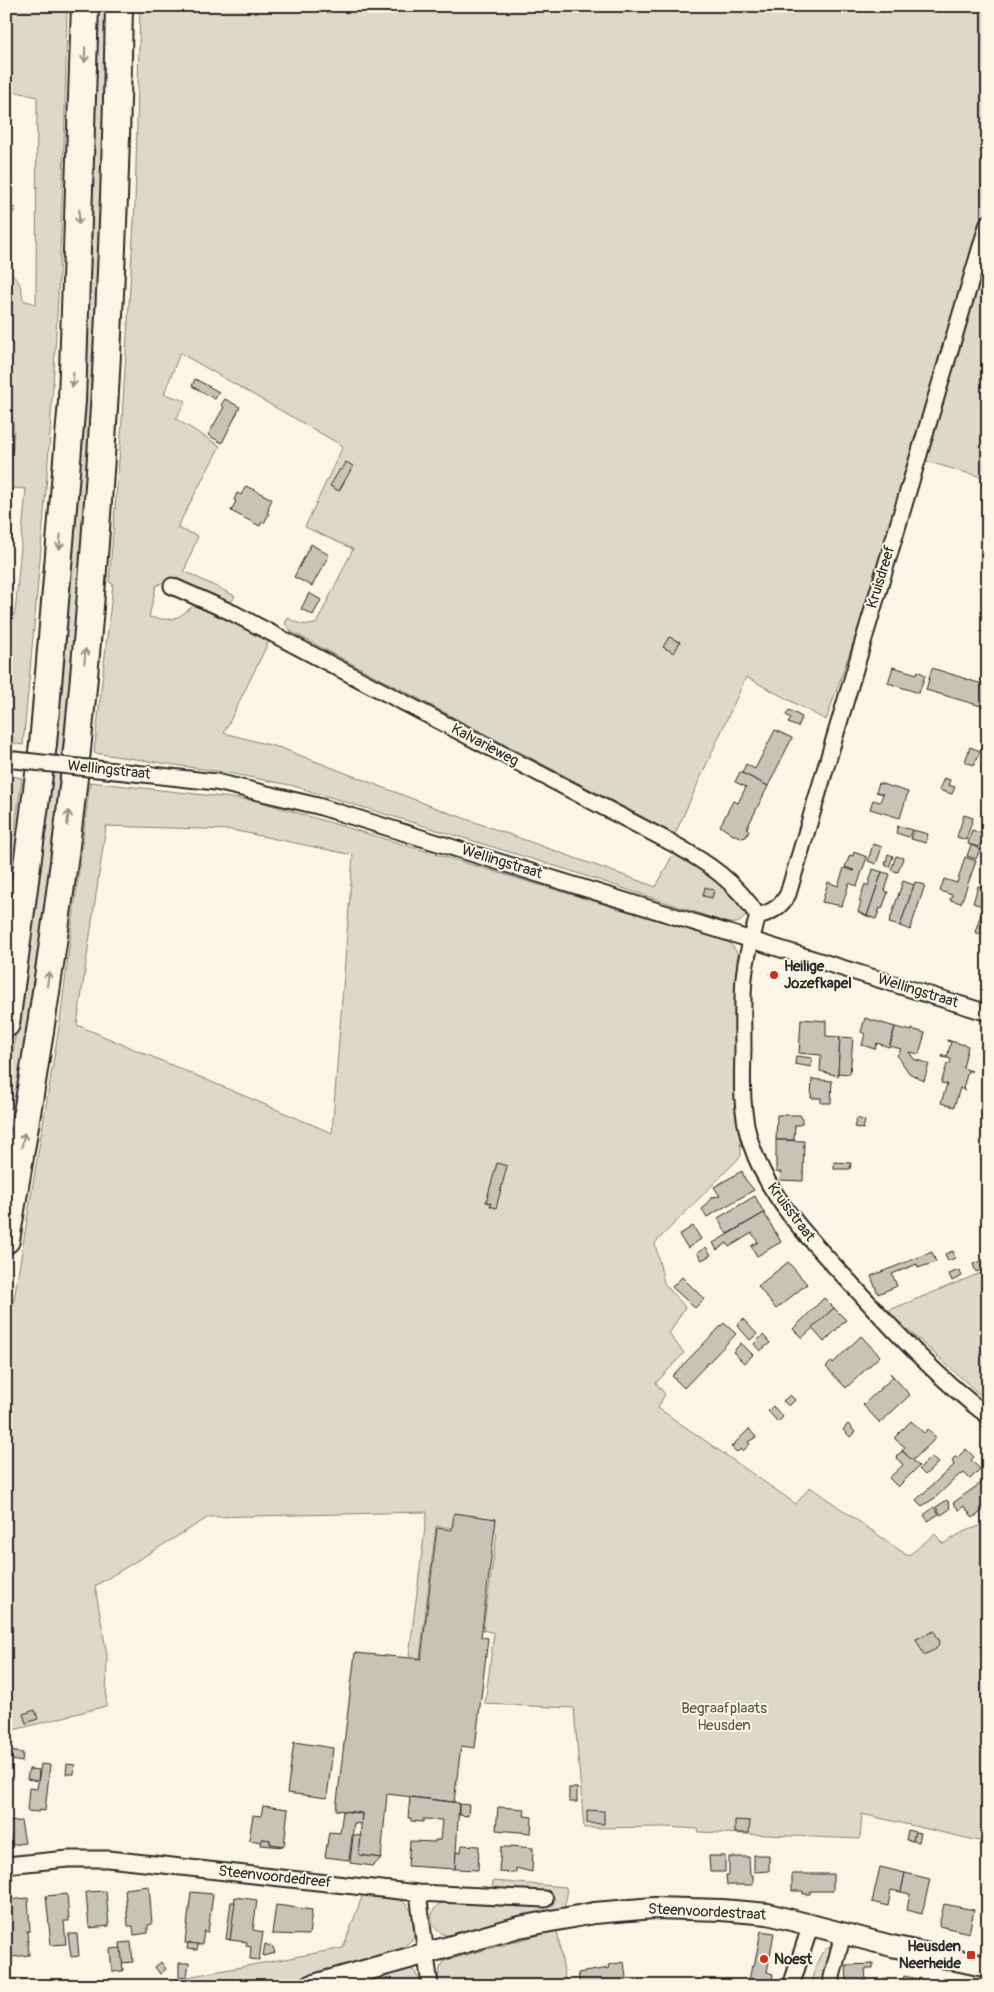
<svg xmlns="http://www.w3.org/2000/svg" width="994" height="1992" font-family="Pangolin,sans-serif">
<style>
.green{fill:#ded8ca;stroke:#84827a;fill-rule:evenodd}
.building{fill:#c8c3b7;stroke:#2b2b2b}
.lines{fill:none;stroke-linecap:round;stroke-linejoin:round}
.street-casing{stroke:#2b2b2b;stroke-width:19}
.secondary-casing{stroke:#2b2b2b;stroke-width:24}
.highway-casing{stroke:#2b2b2b;stroke-width:30}
.street{stroke:#fcf5e5;stroke-width:15}
.secondary{stroke:#fcf5e5;stroke-width:20}
.highway{stroke:#fcf5e5;stroke-width:26}
.street-bridge-casing{stroke:#2b2b2b;stroke-width:19;stroke-linecap:butt}
.street-bridge{stroke:#fcf5e5;stroke-width:15}
.oneway{stroke:#949088}
.poi-dot{fill:#c8321e;stroke:#fcf5e5;stroke-width:2}
.labels{text-anchor:middle;dominant-baseline:central;stroke-width:4;stroke-linejoin:round;paint-order:stroke}
.street-label{font-size:15px;fill:#2b2b2b;stroke:#fcf5e5}
.poi-label{font-size:15px;font-weight:bold;fill:#2b2b2b;stroke:#fcf5e5;text-anchor:start}
.park-label{font-size:15px;fill:#585653;stroke:#fcf5e5}
</style>
<rect width="100%" height="100%" fill="#fcf5e5"/>
<filter id="ink" filterUnits="userSpaceOnUse"><feTurbulence type="fractalNoise" baseFrequency=".02" numOctaves="2"/><feDisplacementMap in="SourceGraphic" scale="10" xChannelSelector="R" yChannelSelector="G"/><feConvolveMatrix kernelMatrix="1 2 1 2 8 2 1 2 1" color-interpolation-filters="sRGB"/></filter>
<g filter="url(#ink)">
<g class="green">
<path d="M6,6H67C65,167 58,328 46,489C39,574 31,659 23,745L6,742V614H15L26,489L11,488L6,482C10,458 21,426 6,405V270C18,276 22,286 23,300L36,304L37,97L6,89Z"/>
<polygon points="96,6 107,6 102,177 90,435 80,577 52,853 6,1170 6,1099 26,962"/>
<path d="M140,6H988V203L869,598L826,720L746,677L675,834L292,632L285,624L288,618C298,624 305,626 316,624L353,549L305,527L343,446L180,353L164,394L186,401L176,419L220,446L177,528L198,536L184,571L235,596L229,606L171,578L156,586L149,617C174,622 178,619 196,603L270,639L224,733L281,748L444,811L656,887L675,850L720,881L746,911C745,923 735,925 725,922L568,870L290,785L223,772L94,753L113,584L109,582L121,436L135,204Z"/>
<polygon points="988,242 988,479 922,460"/>
<polygon points="6,775 22,778 6,894"/>
<path d="M90,782L258,801L720,939L730,943L737,952V1080L741,1156L655,1243L664,1283L685,1307L669,1334L684,1353L656,1383L665,1394L658,1408L796,1504L810,1487L908,1556L935,1534L943,1544L965,1531L988,1523V1843L862,1814L860,1839L699,1832L698,1829L665,1827L584,1828L574,1708L485,1704L494,1633L483,1630L497,1533L436,1526L420,1658L409,1656L427,1512L209,1517L95,1586L107,1655L106,1706L6,1732V1347L60,1021ZM106,826L232,830L353,855L332,1133L77,1025Z"/>
<polygon points="988,1270 988,1402 887,1311"/>
<path d="M493,1881L566,1887L567,1895L564,1908L453,1936C430,1936 423,1909 445,1901L533,1906L551,1902L549,1892L492,1889Z"/>
<path d="M363,1894C373,1895 388,1895 398,1899C413,1905 420,1926 412,1939C408,1945 402,1948 397,1951L271,1986H139L343,1948Z"/>
<polygon points="557,1930 566,1985 565,1986 437,1986 440,1968 444,1961"/>
<path d="M833,1946L827,1986H810C815,1971 817,1950 833,1946Z"/>
<polygon points="409,1967 415,1972 422,1986 348,1986"/>
<polygon points="6,1977 68,1986 6,1986"/>
</g>
<g class="building">
<polygon points="7,205 15,208 10,220 6,219"/>
<polygon points="195,379 219,392 215,399 192,386"/>
<polygon points="225,399 240,407 222,443 208,435 224,407 221,405"/>
<polygon points="346,462 353,466 339,491 330,486 340,469 342,470"/>
<polygon points="246,486 272,499 268,508 269,509 267,513 269,514 264,523 262,522 260,526 231,511 236,501 234,500 237,493 241,495"/>
<polygon points="311,544 329,555 312,586 294,577"/>
<polygon points="309,593 321,600 313,615 301,609"/>
<polygon points="669,637 680,642 674,653 663,647"/>
<polygon points="893,667 917,674 918,671 925,675 919,693 888,683"/>
<polygon points="932,668 988,686 988,708 926,690"/>
<polygon points="789,710 802,717 798,727 788,723 791,718 786,715"/>
<polygon points="775,730 792,738 768,786 742,773 746,764 755,769"/>
<polygon points="970,747 980,751 974,765 965,762"/>
<polygon points="740,772 768,786 747,828 749,831 746,837 742,838 736,835 733,835 720,826 733,801 738,803 746,787 735,782"/>
<polygon points="944,778 950,780 948,785 955,787 952,794 939,790"/>
<polygon points="879,783 908,792 900,818 870,809 873,800 880,802 883,794 876,792"/>
<polygon points="964,815 973,818 966,840 957,837"/>
<polygon points="986,823 988,845 981,843 979,847 968,844 972,830 983,834"/>
<polygon points="898,826 912,830 909,837 896,833"/>
<polygon points="913,830 928,834 926,843 911,839"/>
<polygon points="873,844 882,847 876,864 868,861"/>
<polygon points="971,845 980,849 976,859 967,856"/>
<polygon points="854,852 867,857 857,886 849,883 842,906 822,902 828,882 838,886 844,868 853,871 854,870 845,867 850,855 853,856"/>
<polygon points="888,854 893,856 889,867 885,865"/>
<polygon points="896,856 903,858 898,872 891,870"/>
<polygon points="965,857 976,861 961,903 950,900 952,895 940,891 944,879 957,883"/>
<polygon points="873,869 882,872 867,916 858,912 861,902 859,901 865,884 868,886"/>
<polygon points="882,872 890,874 885,891 888,892 882,909 880,908 876,919 867,916"/>
<polygon points="903,881 914,885 900,926 889,923"/>
<polygon points="915,882 925,885 910,930 900,926"/>
<polygon points="978,886 988,889 988,908 973,903"/>
<polygon points="705,887 714,890 712,898 703,896"/>
<polygon points="981,914 988,916 988,937 975,932"/>
<polygon points="774,970 779,975 775,979 769,974"/>
<polygon points="865,1018 895,1027 889,1047 877,1043 875,1049 862,1045 865,1034 861,1032"/>
<polygon points="801,1019 826,1021 826,1036 840,1037 838,1076 820,1071 821,1055 799,1053"/>
<polygon points="895,1027 912,1031 912,1029 925,1033 919,1054 909,1052 914,1059 929,1064 924,1081 909,1073 897,1055 899,1053 901,1049 890,1046"/>
<polygon points="840,1037 853,1038 850,1074 838,1073"/>
<polygon points="947,1040 968,1046 963,1068 972,1071 968,1071 963,1088 966,1091 960,1088 954,1107 941,1103 947,1084 941,1083 947,1064 950,1064 951,1059 942,1057 943,1055 947,1057 951,1042 947,1041"/>
<polygon points="796,1056 812,1058 811,1067 795,1064"/>
<polygon points="812,1079 832,1081 831,1103 821,1103 821,1098 811,1098"/>
<polygon points="777,1115 800,1115 802,1118 802,1123 799,1125 795,1125 794,1140 776,1140"/>
<polygon points="857,1118 865,1121 863,1129 854,1127"/>
<polygon points="776,1140 804,1141 803,1181 780,1180 781,1172 776,1172"/>
<polygon points="834,1162 851,1163 850,1169 834,1169"/>
<polygon points="497,1163 507,1166 496,1208 490,1206 491,1203 486,1202"/>
<polygon points="742,1171 745,1179 754,1190 707,1217 702,1209 712,1197 720,1196 714,1187"/>
<polygon points="755,1196 764,1213 727,1234 718,1218"/>
<polygon points="764,1213 781,1242 757,1256 751,1246 758,1242 752,1233 729,1247 727,1243 717,1250 713,1243"/>
<polygon points="693,1226 701,1239 688,1248 679,1235"/>
<polygon points="706,1247 711,1255 702,1260 697,1253"/>
<polygon points="953,1251 955,1258 948,1261 945,1254"/>
<polygon points="932,1252 936,1262 918,1268 917,1264 892,1274 897,1286 878,1294 871,1276"/>
<polygon points="985,1259 988,1267 976,1272 973,1264"/>
<polygon points="788,1262 807,1284 776,1309 758,1286"/>
<polygon points="959,1270 962,1276 952,1281 949,1274"/>
<polygon points="682,1277 704,1299 695,1308 672,1287"/>
<polygon points="824,1298 834,1308 802,1338 793,1329"/>
<polygon points="834,1308 846,1320 824,1342 812,1328"/>
<polygon points="743,1319 757,1334 750,1340 737,1325"/>
<polygon points="724,1323 736,1334 684,1388 672,1376"/>
<polygon points="763,1335 770,1343 760,1351 754,1344"/>
<polygon points="861,1336 880,1356 846,1388 826,1367 831,1362 833,1363"/>
<polygon points="741,1343 753,1355 744,1363 733,1352"/>
<polygon points="890,1373 910,1395 880,1423 863,1405 893,1377"/>
<polygon points="790,1395 795,1400 789,1406 783,1401"/>
<polygon points="773,1406 783,1417 778,1422 768,1411"/>
<polygon points="911,1421 924,1433 928,1429 936,1438 912,1461 902,1450 905,1447 895,1439 895,1437"/>
<polygon points="848,1424 855,1432 850,1437 843,1430"/>
<polygon points="749,1429 756,1437 748,1442 750,1444 743,1451 741,1449 737,1452 731,1447"/>
<polygon points="966,1449 974,1457 971,1460 980,1469 970,1479 964,1473 961,1475 960,1474 935,1498 922,1506 916,1500 954,1465 952,1460 955,1457 958,1457"/>
<polygon points="902,1451 919,1466 898,1487 889,1478 903,1465 896,1457"/>
<polygon points="931,1457 938,1463 925,1475 919,1469"/>
<polygon points="988,1478 988,1507 973,1518 964,1506 959,1510 953,1503"/>
<polygon points="947,1500 950,1505 949,1506 950,1509 941,1515 936,1507"/>
<polygon points="934,1507 939,1514 928,1521 924,1515"/>
<polygon points="454,1513 496,1519 481,1637 488,1638 475,1748 461,1746 454,1802 387,1794 381,1858 359,1855 362,1813 336,1810 355,1653 421,1659 437,1528 452,1530"/>
<polygon points="934,1631 940,1642 936,1649 924,1655 916,1639"/>
<polygon points="35,1710 38,1719 26,1723 23,1714"/>
<polygon points="294,1742 333,1748 327,1798 287,1793"/>
<polygon points="8,1751 23,1753 22,1762 7,1759"/>
<polygon points="41,1764 50,1765 45,1811 39,1810 39,1812 27,1811 29,1788 37,1789"/>
<polygon points="67,1764 75,1765 74,1774 66,1774"/>
<polygon points="29,1769 39,1770 38,1781 27,1779"/>
<rect x="569" y="1788" width="8" height="14"/>
<polygon points="410,1797 459,1803 455,1869 408,1866 410,1841 435,1842 435,1840 440,1840 442,1820 423,1819 423,1822 411,1821 411,1818 408,1818"/>
<polygon points="459,1804 469,1805 468,1816 459,1815"/>
<polygon points="263,1806 288,1809 284,1846 270,1844 270,1840 262,1839 262,1842 249,1840 253,1815 261,1816"/>
<polygon points="498,1807 525,1809 524,1816 532,1817 531,1833 496,1830"/>
<polygon points="587,1810 604,1811 604,1824 587,1823"/>
<polygon points="343,1811 362,1814 361,1824 354,1823 349,1860 325,1857 329,1832 340,1833"/>
<polygon points="735,1820 750,1821 749,1833 735,1833"/>
<polygon points="21,1821 25,1843 12,1845 7,1822"/>
<polygon points="908,1830 915,1832 913,1841 906,1840"/>
<polygon points="915,1832 921,1833 919,1842 913,1841"/>
<polygon points="353,1835 361,1836 359,1855 381,1858 373,1866 350,1863"/>
<polygon points="262,1839 270,1840 270,1844 284,1846 283,1847 261,1845"/>
<polygon points="462,1845 479,1846 478,1870 455,1869 456,1852 461,1852"/>
<polygon points="511,1846 533,1848 532,1872 516,1868 516,1873 499,1872 501,1847 511,1847"/>
<polygon points="754,1855 769,1855 769,1871 754,1872"/>
<polygon points="709,1856 725,1856 725,1872 710,1872"/>
<polygon points="729,1857 749,1857 750,1875 753,1875 753,1885 727,1885 726,1875 729,1875"/>
<polygon points="880,1867 905,1873 901,1892 891,1890 888,1906 872,1902"/>
<polygon points="905,1873 930,1879 922,1914 907,1910 910,1894 901,1892"/>
<polygon points="792,1874 833,1874 833,1891 810,1891 810,1894 803,1894 803,1891 792,1891"/>
<polygon points="149,1886 152,1924 148,1925 148,1933 134,1935 133,1926 128,1926 125,1889"/>
<polygon points="106,1891 109,1926 89,1928 86,1892"/>
<polygon points="191,1892 213,1894 208,1932 204,1931 202,1945 185,1943"/>
<polygon points="67,1894 69,1921 64,1921 66,1944 51,1945 46,1896"/>
<polygon points="235,1897 257,1900 253,1930 263,1932 259,1960 250,1959 251,1947 246,1946 247,1942 230,1940"/>
<polygon points="28,1898 30,1931 27,1931 29,1955 13,1957 7,1900"/>
<polygon points="231,1902 235,1902 230,1940 226,1939"/>
<polygon points="944,1904 974,1910 969,1933 939,1926"/>
<polygon points="276,1905 312,1910 309,1935 272,1934"/>
<polygon points="988,1915 988,1937 983,1936"/>
<polygon points="761,1931 774,1933 767,1972 773,1974 771,1986 748,1986 752,1965 754,1966"/>
<polygon points="68,1934 77,1934 79,1956 71,1957"/>
<polygon points="131,1942 133,1962 122,1963 120,1943"/>
<polygon points="188,1943 198,1944 197,1950 187,1949"/>
<polygon points="265,1944 273,1947 275,1953 263,1956"/>
<polygon points="121,1948 123,1971 112,1972 110,1949"/>
<polygon points="161,1962 166,1969 160,1974 155,1967"/>
<polygon points="624,1962 627,1986 580,1986 578,1973 609,1968 608,1965"/>
<polygon points="179,1963 189,1963 187,1976 179,1977"/>
<polygon points="873,1964 873,1969 865,1969 866,1981 847,1982 846,1965"/>
<polygon points="904,1976 923,1980 922,1986 901,1986"/>
<polygon points="866,1981 866,1986 847,1986 847,1982"/>
</g>
<g class="lines">
<g class="street-casing">
<g id="street">
<path d="M172,586L233,613L672,843C708,863 735,881 758,916C752,936 746,957 744,978C742,1002 743,1027 743,1050C742,1082 741,1114 751,1144C770,1202 816,1246 857,1290C897,1334 940,1380 988,1416"/>
<polyline points="216,782 318,806 988,1013"/>
<path d="M758,916C772,912 781,907 788,894L988,223"/>
<polyline points="6,1865 68,1859 108,1859 418,1893 545,1899"/>
<polyline points="418,1893 430,1986"/>
<polyline points="791,1986 811,1924"/>
<polyline points="832,1986 832,1977 843,1934"/>
</g>
</g>
<g class="secondary-casing">
<polyline id="secondary" points="310,1986 519,1927 594,1913 654,1908 722,1910 768,1914 892,1946 988,1967"/>
</g>
<g class="highway-casing">
<g id="highway">
<polyline points="6,1024 43,744 72,401 85,6"/>
<path d="M6,1240C34,1074 61,908 78,740C102,496 115,251 119,6"/>
</g>
</g>
<use href="#street" class="street"/>
<use href="#secondary" class="secondary"/>
<use href="#highway" class="highway"/>
<g class="street-bridge-casing">
<polyline id="street-bridge" points="6,759 216,782"/>
</g>
<use href="#street-bridge" class="street-bridge"/>
</g>
<defs><path id="oneway-shaft" d="M-6 0H5M1.5-3L5.5 0L1.5 3" fill="none" stroke-width="1.6" stroke-linecap="round" stroke-linejoin="round" transform="scale(1.25)"/></defs>
<g class="oneway">
<use href="#oneway-shaft" transform="translate(85 55) rotate(91)"/>
<use href="#oneway-shaft" transform="translate(79 217) rotate(92)"/>
<use href="#oneway-shaft" transform="translate(73 380) rotate(93)"/>
<use href="#oneway-shaft" transform="translate(60 542) rotate(95)"/>
<use href="#oneway-shaft" transform="translate(85 656) rotate(-85)"/>
<use href="#oneway-shaft" transform="translate(68 818) rotate(-83)"/>
<use href="#oneway-shaft" transform="translate(48 979) rotate(-82)"/>
<use href="#oneway-shaft" transform="translate(23 1140) rotate(-80)"/>
</g>
</g>
<g class="poi-dot">
<circle cx="774" cy="975" r="5"/>
<rect x="966" y="1950" width="10" height="10" rx="2.5"/>
<circle cx="764" cy="1959" r="5"/>
</g>
<g class="labels">
<g class="street-label">
<text transform="translate(881 577) rotate(-73)">Kruisdreef</text>
<text transform="translate(485 745) rotate(28)">Kalvarieweg</text>
<text transform="translate(109 770) rotate(6)">Wellingstraat</text>
<text transform="translate(502 862) rotate(17)">Wellingstraat</text>
<text transform="translate(918 991) rotate(17)">Wellingstraat</text>
<text transform="translate(791 1212) rotate(53)">Kruisstraat</text>
<text transform="translate(275 1877) rotate(6)">Steenvoordedreef</text>
<text transform="translate(707 1912) rotate(3)">Steenvoordestraat</text>
</g>
<g class="poi-label">
<text x="784" y="966">Heilige<tspan x="784" dy="17">Jozefkapel</tspan></text>
<text x="961" y="1946" text-anchor="end">Heusden<tspan x="961" dy="17">Neerheide</tspan></text>
<text x="774" y="1959">Noest</text>
</g>
<g class="park-label">
<text x="724" y="1708">Begraafplaats<tspan x="724" dy="17">Heusden</tspan></text>
</g>
</g>
<rect width="994" height="1992" fill="none" stroke="#fcf5e5" stroke-width="25"/>
<rect x="12" y="12" width="969" height="1967" fill="none" stroke="#2b2b2b" stroke-width="2" filter="url(#ink)"/>
</svg>
